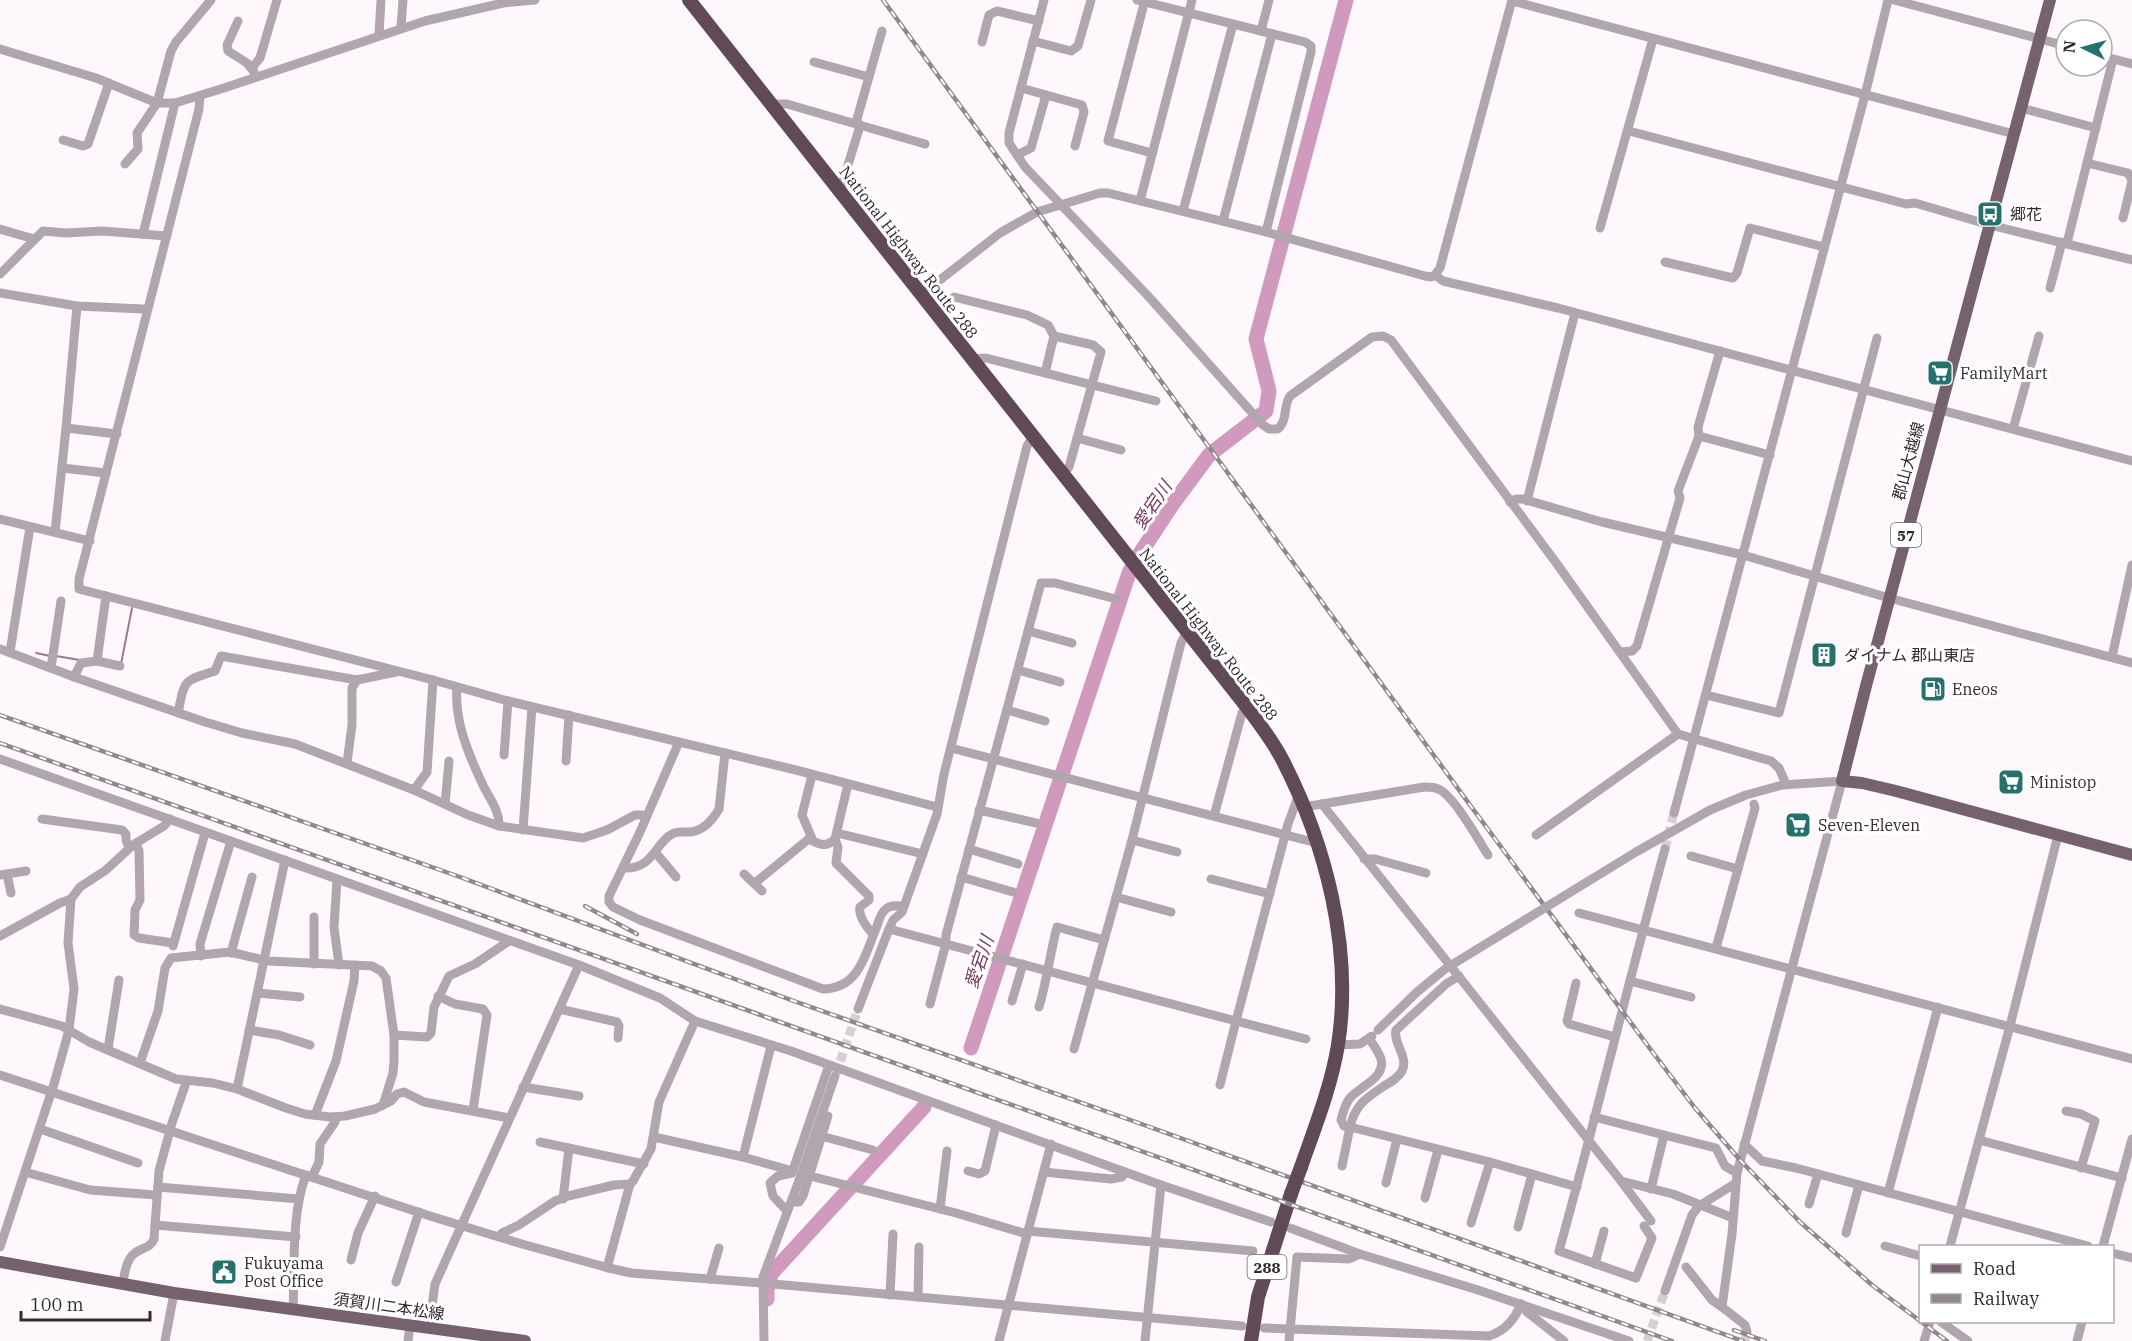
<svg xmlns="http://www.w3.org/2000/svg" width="2132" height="1341" font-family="'IBM Plex Serif','Noto Sans JP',serif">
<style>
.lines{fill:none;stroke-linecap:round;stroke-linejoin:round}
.stream{stroke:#a17893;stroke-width:2}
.river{stroke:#d09abe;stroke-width:15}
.minor-tunnel{stroke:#d5cfd3;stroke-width:9;stroke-dasharray:9 4.5;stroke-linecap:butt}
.minor{stroke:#b2a6ae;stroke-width:9}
.major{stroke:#75626e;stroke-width:12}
.highway{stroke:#604a58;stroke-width:14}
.rail-casing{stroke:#90888d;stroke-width:4.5}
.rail{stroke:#fff;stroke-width:2;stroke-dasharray:7;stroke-linecap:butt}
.minor-bridge{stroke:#b2a6ae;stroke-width:9}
.highway-bridge{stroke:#604a58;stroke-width:14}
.labels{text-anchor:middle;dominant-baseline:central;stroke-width:6;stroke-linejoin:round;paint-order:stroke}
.shield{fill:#fff;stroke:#70696d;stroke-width:1.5}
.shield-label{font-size:15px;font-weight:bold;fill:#33292f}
.poi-label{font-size:16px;fill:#33292f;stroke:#fff;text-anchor:start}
.street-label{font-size:16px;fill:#33292f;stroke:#fff}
.water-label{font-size:18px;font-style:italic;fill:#783665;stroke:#fff}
</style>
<rect width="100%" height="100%" fill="#fef8fc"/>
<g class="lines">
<g class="stream">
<polyline points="36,653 50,656"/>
<polyline points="56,656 80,660"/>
<polyline points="121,664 132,608"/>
</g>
<g class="river">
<polyline points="971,1048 1129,573 1139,555 1172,505 1209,455 1266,411 1269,391 1256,339 1346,0"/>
<polyline points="767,1299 767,1291 771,1274 924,1107"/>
</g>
<g class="minor-tunnel">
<polyline points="1665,849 1674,813"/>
<polyline points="836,1074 858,1009"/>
<polyline points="1647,1341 1665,1291"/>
<polyline points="1745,1341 1747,1332"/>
</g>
<g class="minor">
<path d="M1044,0L1009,133V143L1025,167L1149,297L1263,425L1269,429H1278C1288,420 1283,406 1290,396L1372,337L1383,336L1391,340L1557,564L1678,734"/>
<polyline points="1137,0 1305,42 1311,46 1311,52 1266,232"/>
<polyline points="1145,0 1108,141 1152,153"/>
<polyline points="1894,0 2066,46"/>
<polyline points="1512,1 2014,134"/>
<polyline points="238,21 227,45 228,51 247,63 254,72"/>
<polyline points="401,27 403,0"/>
<polyline points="1261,31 1269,0"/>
<polyline points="379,35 381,0"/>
<polyline points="1033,41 1071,51 1078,46 1091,0"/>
<polyline points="982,42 989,15 997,11 1039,21"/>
<polyline points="0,49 96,78 157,103 175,103 224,88 425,21 503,3 535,0"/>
<polyline points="2102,56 2132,64"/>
<polyline points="814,62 869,77"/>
<polyline points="252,68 260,58 277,0"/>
<polyline points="1021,88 1082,105 1084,112 1075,146"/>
<polyline points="200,96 199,109 79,579 79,589 433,680 508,701 792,769 937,807"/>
<polyline points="772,104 787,104 925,144"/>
<polyline points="2021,108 2096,128"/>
<polyline points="1629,131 1906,204 1915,203 1990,225 2132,260"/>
<polyline points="63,140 83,146 88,144 109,83"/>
<polyline points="1017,155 1031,148 1046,95"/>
<polyline points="2087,163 2128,173 2132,180"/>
<polyline points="125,164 138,149 137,133 157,103 171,51 176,42 211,0"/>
<polyline points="840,191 859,129 857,119 882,31"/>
<polyline points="1140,201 1192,0"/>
<polyline points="1183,211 1233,24"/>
<polyline points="2123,218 2132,181"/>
<polyline points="1223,221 1272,34"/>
<polyline points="1600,228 1653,39"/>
<polyline points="0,229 34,239"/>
<polyline points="143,234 175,103"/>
<polyline points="2067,243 2113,59"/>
<polyline points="1665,262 1733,278 1737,273 1750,228 1824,247"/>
<polyline points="0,274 43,231 66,233 102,231 167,236"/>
<polyline points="1435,275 1440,268 1512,0"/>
<polyline points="2050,288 2062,242"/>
<polyline points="0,293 77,306 143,309"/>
<polyline points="922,294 1000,233 1037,212 1100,193 1108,193 1266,232 1425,276 1431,277 1435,275 1443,281 1558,308 2132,461"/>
<polyline points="954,297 1027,315 1048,325 1054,336 1045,373"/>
<polyline points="1054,336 1093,345 1101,352 1069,467 1063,475"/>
<polyline points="1720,351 1698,427 1699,436 1770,455"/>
<polyline points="973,359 986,358 1156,401"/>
<polyline points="66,428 117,434"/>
<polyline points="2013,429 2039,336"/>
<polyline points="1077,438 1121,450"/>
<polyline points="62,468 106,473"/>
<polyline points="1527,501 1575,313"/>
<polyline points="1510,502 1516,499 1523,499 1602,522 1743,555 1889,598 2132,663"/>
<polyline points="0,519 90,541"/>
<polyline points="55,532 66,428 77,306"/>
<polyline points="1028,631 1072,643"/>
<polyline points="0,649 77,678 205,722 242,733 295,744 414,790 468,815 499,826 583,838 607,830 635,815 647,815"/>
<polyline points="10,652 30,527"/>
<polyline points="1620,652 1632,651 1637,646 1680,498 1678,491 1699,436"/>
<polyline points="2112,657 2132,565"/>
<polyline points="97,661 120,666"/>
<polyline points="51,668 61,601"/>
<polyline points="1018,670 1060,682"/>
<polyline points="74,677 81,663 97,661 106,596"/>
<path d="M457,687C454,720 468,753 482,783C488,797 500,810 499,826"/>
<polyline points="1706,695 1779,713 1877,338"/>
<polyline points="1007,710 1045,721"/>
<path d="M178,713C185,680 182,681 215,671L221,656L357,680"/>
<path d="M679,742L640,832L609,896V902L613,907L640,920L823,989C860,988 865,954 877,926C879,920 881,912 886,909C891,904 897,906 904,906"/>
<polyline points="951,748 1317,843"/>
<polyline points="504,755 508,701"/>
<polyline points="0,759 579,965 660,998 695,1021 791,1051 1161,1185 1271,1222"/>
<polyline points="566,761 569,715"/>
<polyline points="347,763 352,725 352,688 357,680 396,672"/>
<path d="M812,775L802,815L813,841C822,846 828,846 835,839L848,784"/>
<polyline points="414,790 427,772 433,680"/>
<polyline points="445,804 449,761"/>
<polyline points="1322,804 1621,1181 1673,1194 1733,1218"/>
<path d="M1304,807L1424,787C1430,787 1437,787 1442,791C1458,803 1477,838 1488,855"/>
<polyline points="979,810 1036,823"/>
<polyline points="1674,813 1865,95 1888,0"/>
<polyline points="1214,816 1242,713 1246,706"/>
<polyline points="42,819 122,830 126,834 126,840 129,848"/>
<polyline points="523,830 532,707"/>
<polyline points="837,833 923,854"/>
<polyline points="1536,835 1678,734 1771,761 1779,768 1786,784"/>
<path d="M835,839L838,847L836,863L869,896V900L860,907C858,916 867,928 873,934"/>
<polyline points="1132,840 1177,852"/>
<polyline points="136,843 139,851 140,900 135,910 134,935 139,938 173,943"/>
<polyline points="969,849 1018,864"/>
<polyline points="656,853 676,877"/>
<polyline points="1691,856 1738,869"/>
<polyline points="1364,859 1375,859 1426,873"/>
<path d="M623,868C653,870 654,844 672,834C677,831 681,832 686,832C701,833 712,821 719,809L725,753"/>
<polyline points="7,874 11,893"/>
<polyline points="744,874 762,891"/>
<polyline points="0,875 26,871"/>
<polyline points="961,877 1013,892"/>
<polyline points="1211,879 1270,894"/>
<polyline points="337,880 334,927 339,965"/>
<polyline points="755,883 811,837"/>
<polyline points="1116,897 1171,912"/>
<polyline points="1579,913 2132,1059"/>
<polyline points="314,917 314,964"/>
<polyline points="889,929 1236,1021 1288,824 1299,794"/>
<polyline points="0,936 60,903 71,899"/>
<polyline points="173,946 205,833"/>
<polyline points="1716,948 1755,808 1754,804"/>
<polyline points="231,953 252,877"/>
<polyline points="201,956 200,944 231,841"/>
<polyline points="1630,981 1691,997"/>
<polyline points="1576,983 1567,1021 1569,1024 1615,1037"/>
<polyline points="258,993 300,997"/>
<polyline points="438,996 455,1004 483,1009 487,1015 473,1110"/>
<polyline points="1012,1001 1023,964"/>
<polyline points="930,1004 946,943 946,935 1041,583 1055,583 1116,599"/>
<path d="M1039,1007C1047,980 1050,954 1057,927L1104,940"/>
<polyline points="0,1009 62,1026 89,1042 176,1079 213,1083 237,1089 286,1108 305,1114 330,1117 345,1116 375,1109 391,1101 397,1094 404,1092 424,1102 509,1118"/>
<polyline points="559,1009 617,1022 619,1026 618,1038"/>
<polyline points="858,1009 889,929 893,920 902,912 937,814 944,774 1027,446 1033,436"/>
<polyline points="249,1030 279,1035 310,1045"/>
<polyline points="394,1035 427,1037 431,1033 434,1007 449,976 475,964 509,941"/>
<path d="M1369,1038C1373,1045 1379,1052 1381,1059C1386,1078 1360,1086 1350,1098C1345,1104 1343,1112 1341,1120L1344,1126L1350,1127C1355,1105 1366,1098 1384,1086C1391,1082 1398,1078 1402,1071C1409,1057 1393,1044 1396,1030L1446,984L1459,976"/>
<polyline points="1338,1045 1360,1044 1372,1036"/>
<polyline points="108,1049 119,980"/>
<polyline points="1074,1049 1132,840 1181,643 1187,631"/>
<polyline points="140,1063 158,1011 165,968 171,958 230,952 268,961 372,966 381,971 386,978 394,1035 394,1061 393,1073 383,1105"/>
<polyline points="0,1075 430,1216 522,1244 609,1268 631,1273 762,1283 1242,1326"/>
<polyline points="1220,1085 1236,1021 1306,1039"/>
<polyline points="523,1087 579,1096"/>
<polyline points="237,1089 285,860"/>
<polyline points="2066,1111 2081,1114 2095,1121 2081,1168"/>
<polyline points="315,1115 336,1061 354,981 355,965"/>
<polyline points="1594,1117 1664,1135 1651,1189"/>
<polyline points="40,1129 138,1163"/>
<polyline points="1664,1135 1716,1148 1725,1166 1737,1173"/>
<polyline points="821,1136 873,1150"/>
<polyline points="654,1137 743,1157 793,1171"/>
<polyline points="1979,1140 2122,1178"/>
<polyline points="540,1142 644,1164"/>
<polyline points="1744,1144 1762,1161 1796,1168 2088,1246"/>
<polyline points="743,1157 771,1046"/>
<polyline points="1342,1166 1350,1127 1490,1162"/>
<polyline points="968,1171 979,1174 985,1171 996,1125"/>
<polyline points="25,1172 90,1190 156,1195"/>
<polyline points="1044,1172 1111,1179 1122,1177 1125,1172"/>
<polyline points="810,1176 956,1213 1027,1234"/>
<polyline points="312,1177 319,1162 320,1144 335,1122 336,1117"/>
<polyline points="1621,1181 1651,1221"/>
<polyline points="1386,1183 1397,1139"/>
<polyline points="158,1187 299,1199"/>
<polyline points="1888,1193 1938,1007"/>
<polyline points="1425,1198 1438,1150"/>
<polyline points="563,1199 569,1148"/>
<polyline points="791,1202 799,1202 803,1196 828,1116"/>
<polyline points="1809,1204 1818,1174"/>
<polyline points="940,1209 947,1151"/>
<polyline points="787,1211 773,1196 770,1183 778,1176 792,1173 829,1065"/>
<polyline points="1471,1223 1490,1162 1577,1187"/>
<polyline points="155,1225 296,1237"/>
<path d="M1644,1226L1652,1238L1636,1278L1559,1251C1596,1118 1628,983 1665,849"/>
<polyline points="1518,1227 1532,1174"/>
<polyline points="1290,1228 1360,1254 1478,1290 1629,1341"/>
<polyline points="1028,1231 1253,1251"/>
<polyline points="1846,1233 1859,1185"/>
<polyline points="499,1237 502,1233 519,1225 555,1201 568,1196 614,1185 630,1184 633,1181 651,1149 659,1102 695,1021"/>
<polyline points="1885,1246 1920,1256"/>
<polyline points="1950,1246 2010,1026 2058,835"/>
<polyline points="2103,1246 2132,1139"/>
<polyline points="0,1247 54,1084 69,1030 74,989 68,943 71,899 80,887 106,870 133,845 164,826 170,819"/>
<polyline points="2112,1253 2132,1258"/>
<polyline points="351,1260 358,1233 375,1196"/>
<polyline points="1595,1264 1604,1231"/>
<polyline points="1686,1267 1712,1300 1722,1307"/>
<polyline points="607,1268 630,1184"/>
<polyline points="710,1279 719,1248"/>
<polyline points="396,1282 419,1212"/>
<path d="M123,1284C124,1274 126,1259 135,1253C142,1247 150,1249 154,1239L159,1171L172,1123L187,1080"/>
<polyline points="1665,1291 1692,1215 1699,1206 1736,1183"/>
<polyline points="890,1295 893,1234"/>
<polyline points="918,1297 919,1247"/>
<polyline points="1521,1304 1527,1312 1564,1341"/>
<path d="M293,1309C295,1268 291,1213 306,1175"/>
<polyline points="1941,1322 1968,1341"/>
<polyline points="429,1328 435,1284 579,965"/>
<path d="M1264,1328L1489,1336C1505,1331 1515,1319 1521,1304"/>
<polyline points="1747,1332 1745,1325 1722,1307 1732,1234 1737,1173 1842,781 1782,785"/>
<polyline points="165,1341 174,1293"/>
<polyline points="408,1341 410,1325"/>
<polyline points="764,1341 763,1277 801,1175 835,1076"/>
<polyline points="999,1341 1051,1144"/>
<polyline points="1145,1341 1161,1185"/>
<polyline points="1289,1341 1297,1257 1349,1259 1360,1254"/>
<polyline points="1924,1341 1930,1322"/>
<polyline points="2077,1341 2082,1322"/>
</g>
<g class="major">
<polyline points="2050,0 1866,686 1842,781 1862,783 1896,791 2132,855"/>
<polyline points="0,1262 174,1293 525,1341"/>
</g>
<g class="highway">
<path d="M689,0L1246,706C1259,723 1272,740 1282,759C1326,844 1353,949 1338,1045C1331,1087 1315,1127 1301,1167"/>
<polyline points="1251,1341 1258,1297 1291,1194"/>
</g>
<g class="rail-casing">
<g id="rail">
<polyline points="883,0 1470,805 1651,1050 1695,1108 1740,1160 1800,1222 1872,1285 1947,1341"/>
<polyline points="0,715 460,877 791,1000 1122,1117 1743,1341"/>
<polyline points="0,743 1672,1341"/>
<polyline points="585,906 637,934"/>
<polyline points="1734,1330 1765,1341"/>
</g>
</g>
<use href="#rail" class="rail"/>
<polyline class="minor-bridge" points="1378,1030 1417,992 1445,969 1636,852 1710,810 1746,795 1782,785"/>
<polyline class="highway-bridge" points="1291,1194 1301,1167"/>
</g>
<defs>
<g id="bus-square" transform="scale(1.35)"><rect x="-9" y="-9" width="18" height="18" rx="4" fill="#27716d" stroke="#fff"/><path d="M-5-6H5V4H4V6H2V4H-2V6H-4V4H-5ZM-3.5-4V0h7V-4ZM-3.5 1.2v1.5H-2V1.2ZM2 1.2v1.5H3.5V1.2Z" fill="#fff"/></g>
<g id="supermarket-square" transform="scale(1.35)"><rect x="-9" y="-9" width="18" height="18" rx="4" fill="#27716d" stroke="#fff"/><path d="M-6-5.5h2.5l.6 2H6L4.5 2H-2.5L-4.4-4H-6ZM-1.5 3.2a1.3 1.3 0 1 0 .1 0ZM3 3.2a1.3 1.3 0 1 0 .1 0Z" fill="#fff"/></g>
<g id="building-square" transform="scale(1.35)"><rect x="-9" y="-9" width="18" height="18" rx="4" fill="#27716d" stroke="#fff"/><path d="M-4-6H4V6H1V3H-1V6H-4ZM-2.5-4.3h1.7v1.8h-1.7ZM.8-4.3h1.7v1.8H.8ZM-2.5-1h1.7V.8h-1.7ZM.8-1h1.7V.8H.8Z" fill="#fff"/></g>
<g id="fuel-square" transform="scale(1.35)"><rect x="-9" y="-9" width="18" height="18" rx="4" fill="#27716d" stroke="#fff"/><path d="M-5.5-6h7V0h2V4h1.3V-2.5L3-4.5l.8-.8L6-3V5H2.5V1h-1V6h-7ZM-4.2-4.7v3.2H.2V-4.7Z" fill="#fff"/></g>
<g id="civic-square" transform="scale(1.35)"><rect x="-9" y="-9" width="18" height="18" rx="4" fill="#27716d" stroke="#fff"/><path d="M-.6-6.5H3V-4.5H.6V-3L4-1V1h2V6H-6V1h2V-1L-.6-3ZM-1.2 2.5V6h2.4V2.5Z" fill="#fff"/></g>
</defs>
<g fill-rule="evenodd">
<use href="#bus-square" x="1990" y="214"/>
<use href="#supermarket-square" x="1940" y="373"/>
<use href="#building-square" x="1824" y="655"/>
<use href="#fuel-square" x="1933" y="689"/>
<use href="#supermarket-square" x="2011" y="782"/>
<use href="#supermarket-square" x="1798" y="825"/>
<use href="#civic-square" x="224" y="1272"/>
</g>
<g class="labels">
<g class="shield">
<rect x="1891" y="523" width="30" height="24" rx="4.5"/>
<rect x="1247.5" y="1255" width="39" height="24" rx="4.5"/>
</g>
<g class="shield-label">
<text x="1906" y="535">57</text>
<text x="1267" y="1267">288</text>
</g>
<g class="poi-label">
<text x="2010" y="214">郷花</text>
<text x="1960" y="373">FamilyMart</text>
<text x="1844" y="655">ダイナム 郡山東店</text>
<text x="1952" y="689">Eneos</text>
<text x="2030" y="782">Ministop</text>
<text x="1818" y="825">Seven-Eleven</text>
<text x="244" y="1263">Fukuyama<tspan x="244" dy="18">Post Office</tspan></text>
</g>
<g class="street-label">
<text transform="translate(909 252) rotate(52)">National Highway Route 288</text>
<text transform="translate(1908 461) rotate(-75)">郡山大越線</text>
<text transform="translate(1209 634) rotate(52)">National Highway Route 288</text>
<text transform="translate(389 1306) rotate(8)">須賀川二本松線</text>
</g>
<g class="water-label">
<text transform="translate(1152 505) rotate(-56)">愛宕川</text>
<text transform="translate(979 962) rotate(-71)">愛宕川</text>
</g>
</g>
<rect x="1919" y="1245" width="195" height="78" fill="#ffffff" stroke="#ada9ac" stroke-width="1.5"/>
<rect x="1931" y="1264" width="30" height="9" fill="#75626e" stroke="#ada9ac" stroke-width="1.5"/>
<text x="1973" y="1275" font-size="18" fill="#33292f">Road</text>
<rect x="1931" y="1294" width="30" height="9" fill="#90888d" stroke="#ada9ac" stroke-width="1.5"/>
<text x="1973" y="1305" font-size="18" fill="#33292f">Railway</text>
<g transform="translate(2084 48) rotate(275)"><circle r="28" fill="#ffffff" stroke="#ada9ac" stroke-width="1.5"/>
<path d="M0-4.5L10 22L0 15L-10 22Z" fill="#27716d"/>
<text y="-9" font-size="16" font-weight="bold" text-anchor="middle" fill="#33292f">N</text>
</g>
<path d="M21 1311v9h129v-9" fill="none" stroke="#33292f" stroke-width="3"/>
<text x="30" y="1311" font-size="18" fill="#33292f" stroke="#ffffff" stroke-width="4.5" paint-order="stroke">100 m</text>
</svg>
